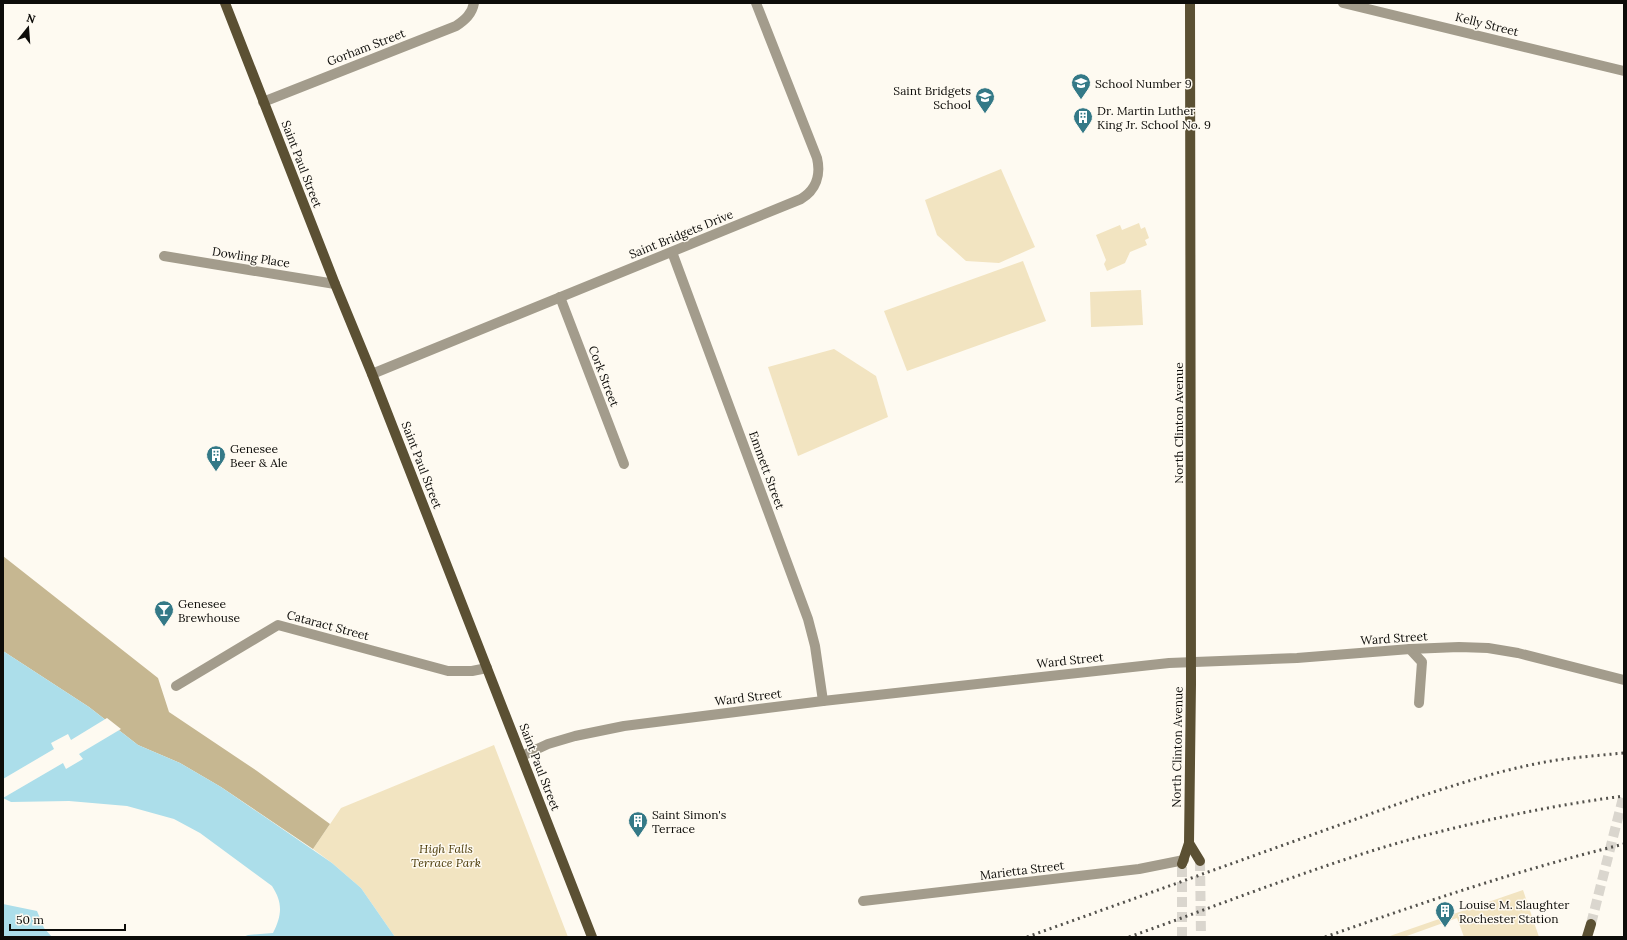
<svg xmlns="http://www.w3.org/2000/svg" width="1627" height="940" font-family="Lora,serif">
<style>
.green{fill:#f2e4c1}
.forest{fill:#c6b791}
.water{fill:#acdeea}
.pier{fill:#fefaf1}
.lines{fill:none;stroke-linecap:round;stroke-linejoin:round}
.major-tunnel{stroke:#dad6ce;stroke-width:10;stroke-dasharray:10 5;stroke-linecap:butt}
.minor{stroke:#a39c8c;stroke-width:10}
.major{stroke:#5b5033;stroke-width:10}
.rail{stroke:#54524d;stroke-width:3;stroke-dasharray:2 4;stroke-linecap:butt}
.labels{text-anchor:middle;dominant-baseline:central;stroke-width:3;stroke-linejoin:round;paint-order:stroke}
.street-label{font-size:12px;fill:#0d0c09;stroke:#fefaf1}
.poi-label{font-size:12px;fill:#0d0c09;stroke:#fefaf1;text-anchor:start}
.park-label{font-size:12px;font-style:italic;fill:#4b3b09;stroke:#fefaf1}
</style>
<rect width="100%" height="100%" fill="#fefaf1"/>
<g class="green">
<polygon points="1001,169 1035,247 999,263 966,261 937,235 925,200"/>
<polygon points="1139,223 1141,229 1145,227 1149,238 1145,240 1147,245 1130,252 1125,263 1107,271 1104,264 1106,260 1096,235 1120,225 1122,230"/>
<polygon points="1023,261 1046,321 907,371 884,311"/>
<polygon points="1141,290 1143,325 1091,327 1090,292"/>
<polygon points="834,349 876,376 888,417 798,456 768,367"/>
<polygon points="494,745 568,937 395,937 361,888 332,863 313,849 341,808"/>
<polygon points="1523,890 1539,937 1464,937 1457,918 1404,937 1387,937"/>
</g>
<polygon class="forest" points="3,556 158,678 169,712 257,771 330,824 313,849 221,787 180,763 138,745 89,707 3,651"/>
<g class="water">
<path d="M3,651L89,707L138,745L180,763L221,787L332,863L361,888L395,937H243L248,935L273,933C282,915 283,903 272,886L200,833L174,819L127,806L69,801L11,802L3,798Z"/>
<polygon points="3,904 37,911 44,928 52,937 3,937"/>
</g>
<polygon class="pier" points="107,718 121,729 79,754 83,759 66,769 63,763 3,798 3,779 54,749 51,743 68,734 71,740"/>
<g class="lines">
<g class="major-tunnel">
<polyline points="1200,861 1201,937"/>
<polyline points="1591,924 1624,794"/>
<polyline points="1182,937 1182,864"/>
</g>
<g class="minor">
<polyline points="1343,3 1624,71"/>
<path d="M263,102L456,26C465,20 472,14 474,3"/>
<polyline points="672,252 808,619 815,646 823,701"/>
<polyline points="164,256 335,284"/>
<polyline points="560,297 624,464"/>
<path d="M372,374L801,199C816,190 821,175 817,158L756,3"/>
<polyline points="1410,649 1422,662 1419,703"/>
<polyline points="176,686 278,625 448,671 472,671 487,668"/>
<polyline points="522,756 548,744 575,736 624,726 823,701 1169,663 1297,658 1410,649 1459,647 1488,648 1518,653 1624,680"/>
<polyline points="863,901 1139,869 1184,860"/>
</g>
<g class="major">
<polyline points="225,3 335,284 372,374 592,937"/>
<polyline points="1189,843 1200,861"/>
<polyline points="1182,864 1189,843 1191,684 1190,3"/>
<polyline points="1587,937 1591,924"/>
</g>
<g class="rail">
<path d="M1027,937L1409,800C1458,784 1506,768 1557,760C1579,757 1602,755 1624,753"/>
<path d="M1129,937C1225,903 1321,864 1419,837C1487,819 1555,805 1624,796"/>
<path d="M1325,937C1424,902 1522,869 1624,844"/>
</g>
</g>
<defs>
<g id="school-pin" transform="scale(1)"><path d="M0 17L-7.5 6A9.5 9.5 0 1 1 7.5 6Z" fill="#347987" stroke="#fefaf1"/><path d="M0-5L7-2L0 1L-7-2ZM-4 1L0 2.5L4 1V4Q0 6-4 4Z" fill="#fff"/></g>
<g id="building-pin" transform="scale(1)"><path d="M0 17L-7.5 6A9.5 9.5 0 1 1 7.5 6Z" fill="#347987" stroke="#fefaf1"/><path d="M-4-6H4V6H1V3H-1V6H-4ZM-2.5-4.3h1.7v1.8h-1.7ZM.8-4.3h1.7v1.8H.8ZM-2.5-1h1.7V.8h-1.7ZM.8-1h1.7V.8H.8Z" fill="#fff"/></g>
<g id="bar-pin" transform="scale(1)"><path d="M0 17L-7.5 6A9.5 9.5 0 1 1 7.5 6Z" fill="#347987" stroke="#fefaf1"/><path d="M-6-5H6L.8 .8V4.5H3.5V6h-7V4.5H-.8V.8Z" fill="#fff"/></g>
</defs>
<g fill-rule="evenodd">
<use href="#school-pin" x="1081" y="83"/>
<use href="#school-pin" x="985" y="97"/>
<use href="#building-pin" x="1083" y="117"/>
<use href="#building-pin" x="216" y="455"/>
<use href="#bar-pin" x="164" y="610"/>
<use href="#building-pin" x="638" y="821"/>
<use href="#building-pin" x="1445" y="911"/>
</g>
<g class="labels">
<g class="street-label">
<text transform="translate(1487 24) rotate(14)">Kelly Street</text>
<text transform="translate(366 47) rotate(-21)">Gorham Street</text>
<text transform="translate(302 164) rotate(69)">Saint Paul Street</text>
<text transform="translate(681 234) rotate(-22)">Saint Bridgets Drive</text>
<text transform="translate(251 257) rotate(9)">Dowling Place</text>
<text transform="translate(604 376) rotate(69)">Cork Street</text>
<text transform="translate(1178 423) rotate(-90)">North Clinton Avenue</text>
<text transform="translate(422 465) rotate(69)">Saint Paul Street</text>
<text transform="translate(767 470) rotate(70)">Emmett Street</text>
<text transform="translate(328 625) rotate(15)">Cataract Street</text>
<text transform="translate(1394 638) rotate(-4)">Ward Street</text>
<text transform="translate(1070 660) rotate(-6)">Ward Street</text>
<text transform="translate(748 697) rotate(-7)">Ward Street</text>
<text transform="translate(1177 747) rotate(-89)">North Clinton Avenue</text>
<text transform="translate(540 767) rotate(69)">Saint Paul Street</text>
<text transform="translate(1022 870) rotate(-7)">Marietta Street</text>
</g>
<g class="poi-label">
<text x="1095" y="83">School Number 9</text>
<text x="971" y="90" text-anchor="end">Saint Bridgets<tspan x="971" dy="14">School</tspan></text>
<text x="1097" y="110">Dr. Martin Luther<tspan x="1097" dy="14">King Jr. School No. 9</tspan></text>
<text x="230" y="448">Genesee<tspan x="230" dy="14">Beer &amp; Ale</tspan></text>
<text x="178" y="603">Genesee<tspan x="178" dy="14">Brewhouse</tspan></text>
<text x="652" y="814">Saint Simon's<tspan x="652" dy="14">Terrace</tspan></text>
<text x="1459" y="904">Louise M. Slaughter<tspan x="1459" dy="14">Rochester Station</tspan></text>
</g>
<g class="park-label">
<text x="446" y="848">High Falls<tspan x="446" dy="14">Terrace Park</tspan></text>
</g>
</g>
<rect width="1627" height="940" fill="none" stroke="#0d0c09" stroke-width="8"/>
<g transform="translate(28 28) rotate(17)" stroke="#fefaf1" stroke-width="3" paint-order="stroke">
<path d="M0-3L7 15L0 10L-7 15Z" fill="#0d0c09"/>
<text y="-6" font-size="11" font-weight="bold" text-anchor="middle" fill="#0d0c09">N</text>
</g>
<path d="M10 924v6h115v-6" fill="none" stroke="#0d0c09" stroke-width="2"/>
<text x="16" y="924" font-size="12" fill="#0d0c09" stroke="#fefaf1" stroke-width="3" paint-order="stroke">50 m</text>
</svg>
